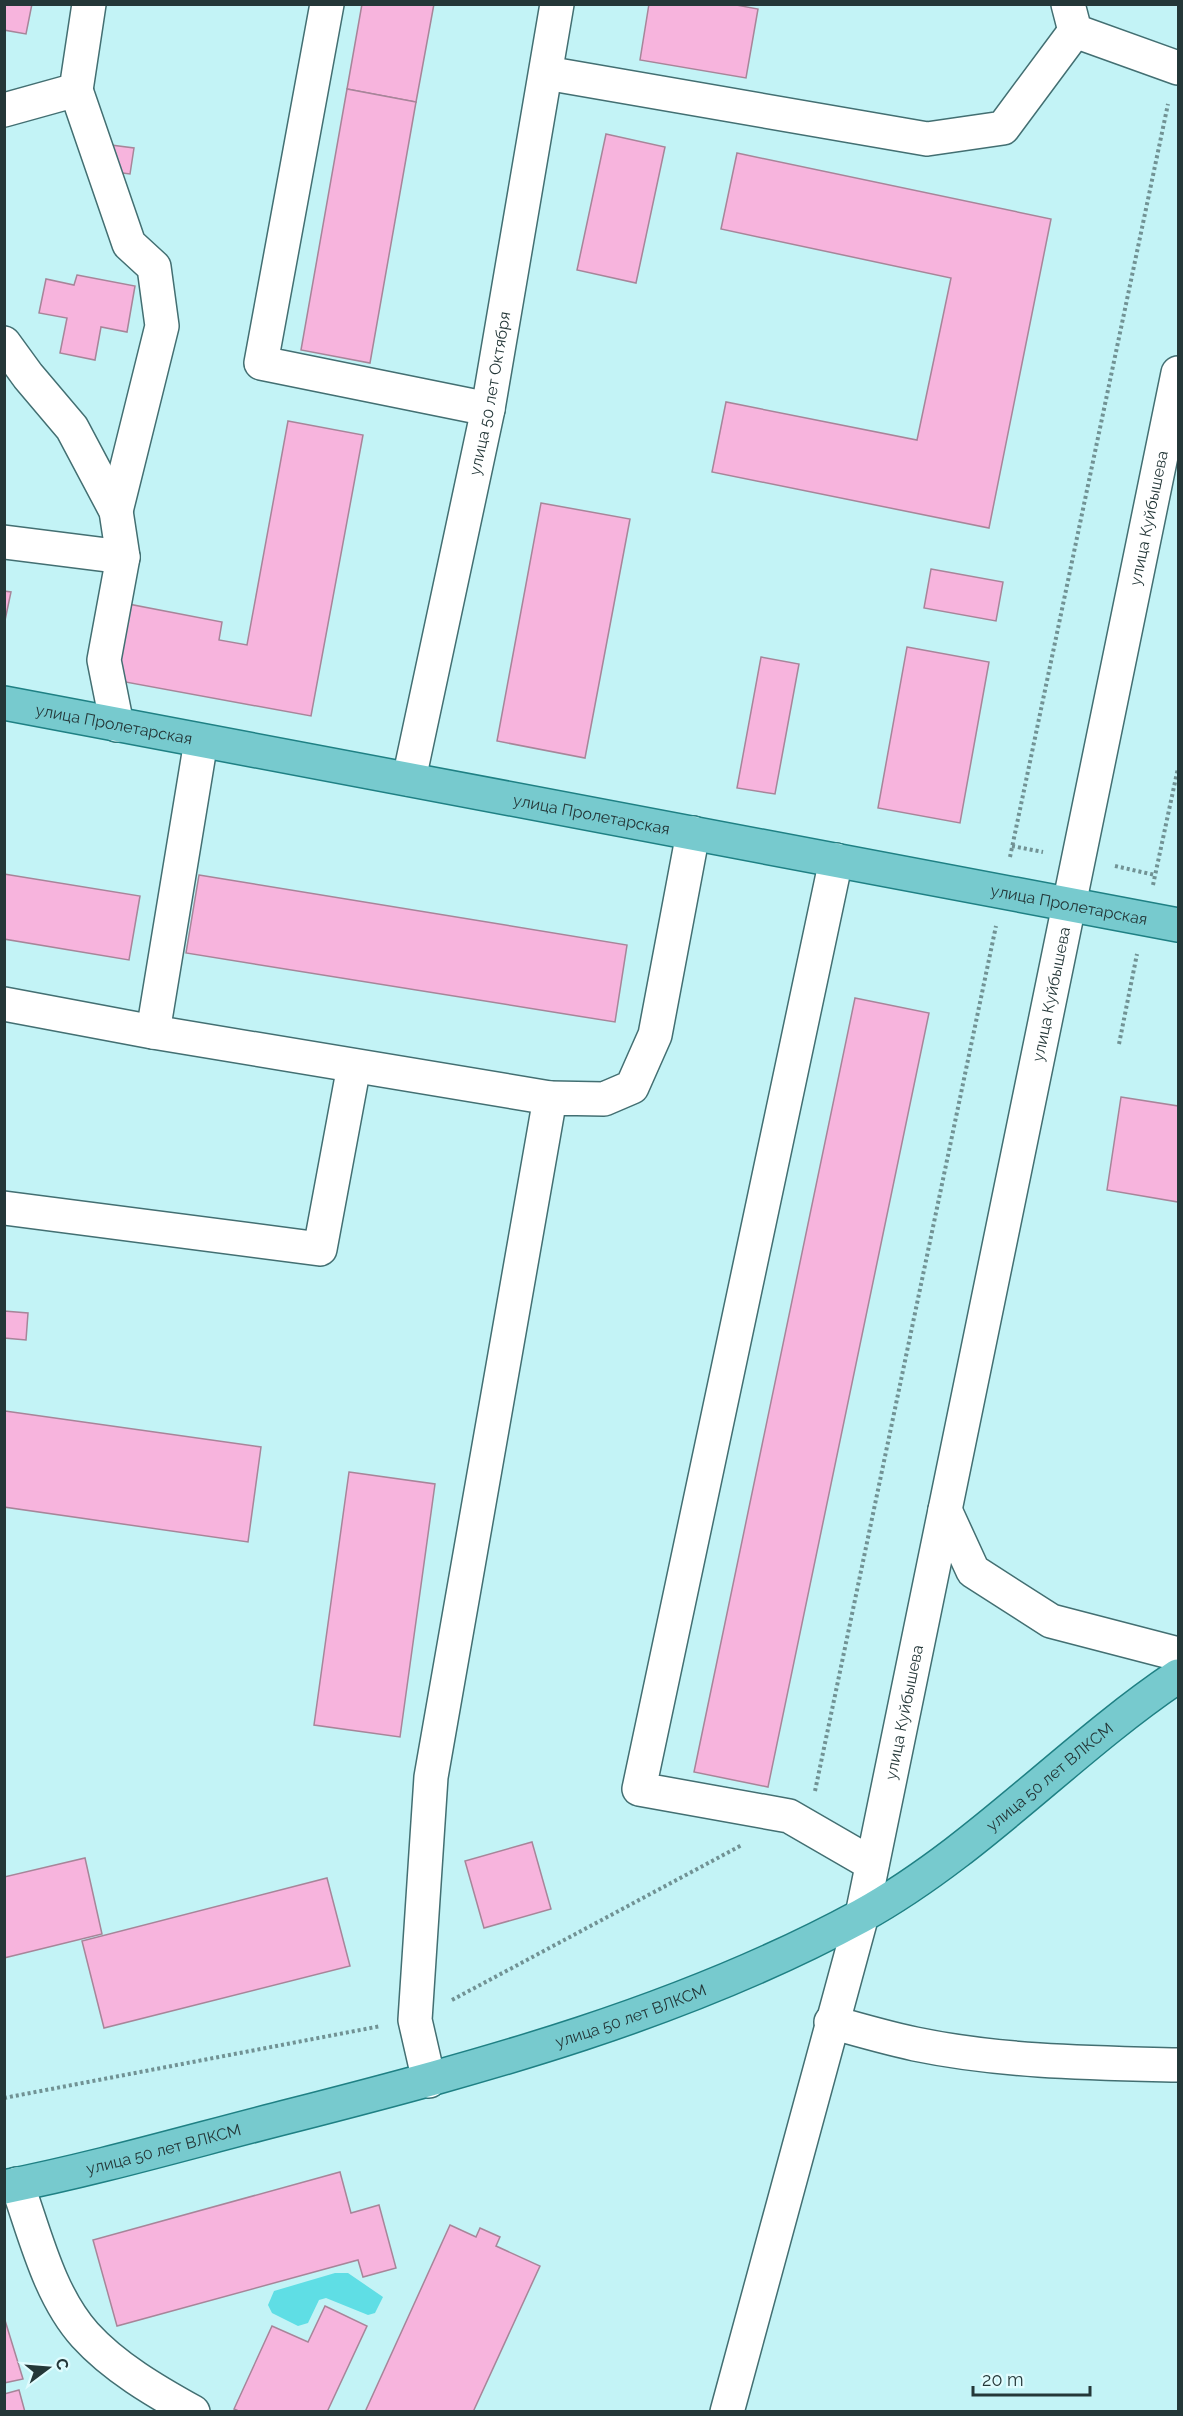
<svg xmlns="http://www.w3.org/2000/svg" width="1183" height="2416" font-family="Raleway,sans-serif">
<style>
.green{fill:#5fdee5}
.building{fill:#f7b4dd;stroke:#a78599;stroke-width:1.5}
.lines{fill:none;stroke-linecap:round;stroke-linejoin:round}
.minor-casing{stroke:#436f72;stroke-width:36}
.major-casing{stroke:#1f8084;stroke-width:36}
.path{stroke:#719294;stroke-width:4;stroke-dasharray:3 3;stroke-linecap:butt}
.minor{stroke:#fff;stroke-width:33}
.major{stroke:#77cace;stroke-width:33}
.labels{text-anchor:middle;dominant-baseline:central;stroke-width:4.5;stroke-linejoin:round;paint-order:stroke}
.street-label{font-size:16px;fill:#243738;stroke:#e0fcfe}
</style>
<rect width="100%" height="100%" fill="#c3f3f6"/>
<polygon class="green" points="335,2273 348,2273 383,2297 375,2313 368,2315 326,2298 319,2300 308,2323 298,2326 272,2313 268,2305 274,2291"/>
<g class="building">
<polygon points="4,4 32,4 26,34 4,30"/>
<polygon points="362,4 434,4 416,102 347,89"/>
<polygon points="649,4 731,4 758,9 746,78 640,60"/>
<polygon points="347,89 416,102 370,363 301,350"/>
<polygon points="606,134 665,147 636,283 577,270"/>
<polygon points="111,145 134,148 130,174 107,171"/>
<polygon points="737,153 1051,219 989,528 712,472 726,402 917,440 951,278 721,229"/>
<polygon points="77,275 135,286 127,332 101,327 95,360 60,353 67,318 39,313 46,279 74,285"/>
<polygon points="288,421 363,435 311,716 109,679 123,603 222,622 219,640 247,645"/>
<polygon points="541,503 630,519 585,758 497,741"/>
<polygon points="931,569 1003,582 996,621 924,608"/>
<polygon points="4,591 11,592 4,625"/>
<polygon points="907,647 989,662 960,823 878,808"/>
<polygon points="761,657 799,664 775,794 737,788"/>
<polygon points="4,874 140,896 129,960 4,939"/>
<polygon points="199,875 627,945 615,1022 186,953"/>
<polygon points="855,998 929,1013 768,1787 694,1772"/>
<polygon points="1121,1097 1178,1106 1178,1202 1107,1190"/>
<polygon points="4,1311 28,1313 26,1340 4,1338"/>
<polygon points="5,1411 261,1447 248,1542 4,1507"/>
<polygon points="349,1472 435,1484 400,1737 314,1725"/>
<polygon points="532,1842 551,1909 484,1928 465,1861"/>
<polygon points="85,1858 102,1934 4,1958 4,1877"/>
<polygon points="327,1878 350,1966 104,2028 82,1941"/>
<polygon points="340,2172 351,2213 379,2205 396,2268 363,2277 358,2260 117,2326 93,2240"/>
<polygon points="450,2225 476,2237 480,2228 500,2237 496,2246 540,2266 473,2412 365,2412"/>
<polygon points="325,2306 367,2326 327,2412 241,2412 234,2409 272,2326 308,2342"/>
<polygon points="4,2317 23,2379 4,2383"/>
<polygon points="19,2390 25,2412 4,2412 4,2394"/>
</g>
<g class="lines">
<g class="minor-casing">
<g id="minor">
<polyline points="327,4 261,363 488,409"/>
<polyline points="1068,4 1075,31 1178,68"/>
<polyline points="546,73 927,139 1003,128 1075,31"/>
<polyline points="76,90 129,244 154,267 162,326 116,511"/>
<polyline points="4,110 76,90 89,4"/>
<polyline points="4,343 28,376 72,428 116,511 123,557 104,660 117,725"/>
<polyline points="4,542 123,557"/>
<polyline points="201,741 153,1032 550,1098"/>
<path id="s1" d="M409,779L488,409L557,4"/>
<polyline points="836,860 639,1789 789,1816 872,1864"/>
<polyline points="4,1004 153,1032"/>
<polyline points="4,1208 320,1249 354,1066"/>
<polyline points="945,1510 973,1571 1051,1621 1178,1654"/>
<path d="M831,2022C859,2030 887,2038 915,2044C1002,2062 1091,2063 1178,2065"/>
<polyline points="429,2081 415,2020 431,1777 550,1098 604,1099 632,1087 655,1035 693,833"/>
<path d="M17,2184C35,2234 49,2295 85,2335C114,2367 155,2391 193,2412"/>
<path id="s2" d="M727,2412L862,1915L1178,373"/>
</g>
</g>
<g class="major-casing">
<g id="major">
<path id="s3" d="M4,703L1178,925"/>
<path id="s4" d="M4,2187C100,2168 195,2140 290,2116C485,2066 682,2013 861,1916C978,1851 1068,1750 1178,1676"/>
</g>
</g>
<g class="path">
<polyline points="1012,846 1043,852"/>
<polyline points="1010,857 1168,104"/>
<polyline points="1115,866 1155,875"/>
<polyline points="1153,885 1178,768"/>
<polyline points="1119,1044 1137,954"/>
<polyline points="815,1791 996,926"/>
<polyline points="452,2000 742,1845"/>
<polyline points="4,2098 381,2026"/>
</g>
<use href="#minor" class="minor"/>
<use href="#major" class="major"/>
</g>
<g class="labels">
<g class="street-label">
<text stroke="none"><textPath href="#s1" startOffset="394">улица 50 лет Октября</textPath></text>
<text stroke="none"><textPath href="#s2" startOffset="1941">улица Куйбышева</textPath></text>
<text stroke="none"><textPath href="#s3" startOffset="112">улица Пролетарская</textPath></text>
<text stroke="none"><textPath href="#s3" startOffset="598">улица Пролетарская</textPath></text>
<text stroke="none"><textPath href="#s3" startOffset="1084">улица Пролетарская</textPath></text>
<text stroke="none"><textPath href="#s2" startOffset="1455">улица Куйбышева</textPath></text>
<text stroke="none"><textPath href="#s2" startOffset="722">улица Куйбышева</textPath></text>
<text stroke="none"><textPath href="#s4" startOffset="1136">улица 50 лет ВЛКСМ</textPath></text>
<text stroke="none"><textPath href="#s4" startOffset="650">улица 50 лет ВЛКСМ</textPath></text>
<text stroke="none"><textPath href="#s4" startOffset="164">улица 50 лет ВЛКСМ</textPath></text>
</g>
</g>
<rect width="1183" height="2416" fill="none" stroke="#243738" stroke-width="12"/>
<g transform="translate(48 2368) rotate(74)" stroke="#e0fcfe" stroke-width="4.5" paint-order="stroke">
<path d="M0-4.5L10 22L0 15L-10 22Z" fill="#243738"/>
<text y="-9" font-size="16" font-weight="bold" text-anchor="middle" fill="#243738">С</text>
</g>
<path d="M973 2386v9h117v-9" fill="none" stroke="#243738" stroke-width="3"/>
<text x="982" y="2386" font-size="18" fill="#243738" stroke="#e0fcfe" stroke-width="4.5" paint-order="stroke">20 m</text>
</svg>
